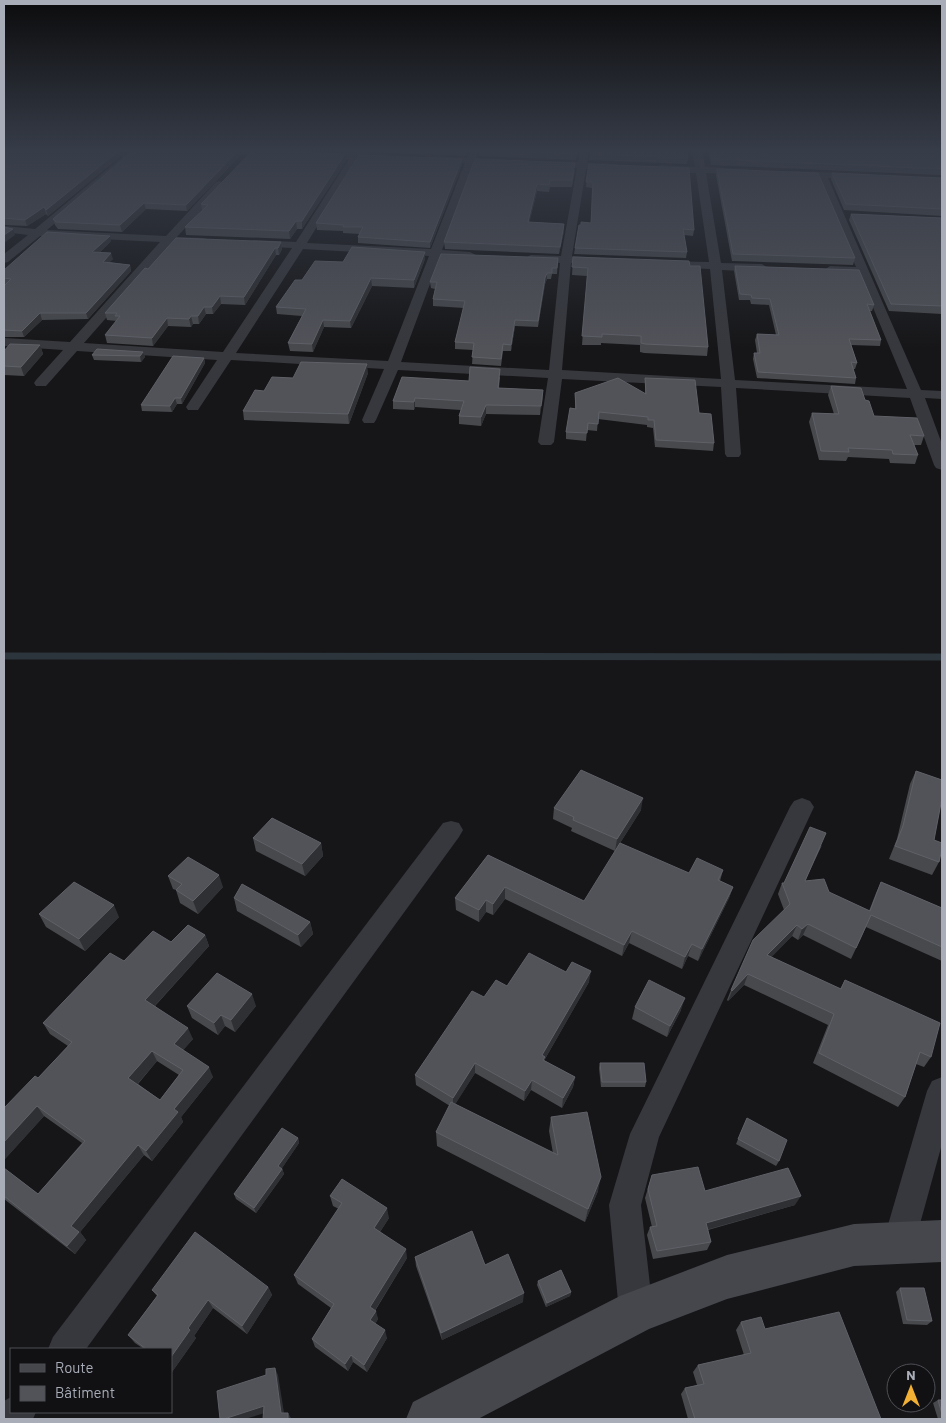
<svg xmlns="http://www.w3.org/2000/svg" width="946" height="1423" font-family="Barlow,sans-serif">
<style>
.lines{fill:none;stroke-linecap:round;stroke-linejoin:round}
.stream{stroke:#2c353c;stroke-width:7}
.street{fill:#37383d;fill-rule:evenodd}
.secondary{fill:#45474d;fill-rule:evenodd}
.wall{fill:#47494d;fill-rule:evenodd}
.shaded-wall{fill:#2f3033}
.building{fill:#525359;stroke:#5f6168;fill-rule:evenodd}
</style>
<rect width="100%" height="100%" fill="#161618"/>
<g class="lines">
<polyline class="stream" points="4,656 942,657"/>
<g class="street">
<path d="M132,149H142L47,230L166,236L216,182L220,181L225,184L177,237L203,238L207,239L209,241L207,243H172L84,343L223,352L292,248L254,246L248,243L254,240L296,242L349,159L317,158L314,157V153H353L355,149H364L362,153L387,154L392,157L387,160L358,159L307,243L431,249L465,163L435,162L430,159L435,156L467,158L470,149H479L476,158L504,159L509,162L504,165L474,164L442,250L470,252L476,255L470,258L440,257L401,362L549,370L560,263L531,261L525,258L531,255L561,256L577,168L547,167L542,164L547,161L578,162L580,149H590L587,163L617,164L622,167L617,170L586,169L572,256L603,258L609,261L603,264L571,263L562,370L721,379L710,269L660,267L654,264L660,261L709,262L696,173L660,171L655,168L660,165L695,167L692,149H702L705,167L746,169L751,172L746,175L706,173L721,263L762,264L768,268L762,272L722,270L735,380L907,389L859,274H830L824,270L830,266L856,267L818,178L792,177L787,174L792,171L864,174L866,176L861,179L828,178L921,390L942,391V399L925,398L942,444V470L936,468L934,465L910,398L736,388L741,454L739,457H727L725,454L721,387L562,379L554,442L551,445H541L538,442L548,378L398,370L376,420L374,423H364L362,420L384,369L231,360L198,410H188L186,407L217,360L77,351L46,386H36L34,383L36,380L63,350L4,346V338L70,342L160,242L40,236L8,262L4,263V254L28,235L4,232V226L35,229ZM303,249L429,256L388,361L236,353Z"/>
<polygon points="168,149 277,151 282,154 277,157 172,152"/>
<polygon points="802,798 810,801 814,807 659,1137 641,1205 653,1312 648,1324 636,1329 624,1324 619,1312 609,1205 630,1134 790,807 794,801"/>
<polygon points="451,821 459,823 463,830 459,837 86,1349 48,1349 53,1337 443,823"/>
<polygon points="942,1077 942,1144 915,1242 911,1254 899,1258 887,1254 883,1242 927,1091 932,1081"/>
<polygon points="11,1397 11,1412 36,1412 33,1419 4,1419 4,1401"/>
</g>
<polygon class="secondary" points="942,1220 942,1262 854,1266 727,1299 649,1329 478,1419 406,1419 413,1402 620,1296 727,1255 854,1224"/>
</g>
<g class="wall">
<polygon points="129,149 48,216 46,214 27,226 4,225 4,153"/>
<polygon points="312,149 353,149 352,151"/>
<polygon points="364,149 468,149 466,156 365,152"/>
<polygon points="578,149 576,160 479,156 479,150"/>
<polygon points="708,149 942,149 942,175 711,165"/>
<polygon points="238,151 239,157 187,211 146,209 122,232 58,229 55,225 53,219"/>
<polygon points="345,154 346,161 302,229 297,229 290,239 186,235 185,227 202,210 201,204"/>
<polygon points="590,154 688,158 687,164 589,160"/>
<polygon points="462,159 462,165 430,248 358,243 358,237 360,234 343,233 343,231 317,230 316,223"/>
<polygon points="475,159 575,170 572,187 550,187 549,192 537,191 529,222 564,224 564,231 559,254 445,249 444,242"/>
<polygon points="589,164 694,230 693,236 684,235 687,252 686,258 574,254 575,248 581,225 591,223 592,188 586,187"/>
<polygon points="717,169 855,258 853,265 732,261 716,175"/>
<polygon points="832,173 942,178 942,216 844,210 831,179"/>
<polygon points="851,214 942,218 942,314 889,311 849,220"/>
<polygon points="111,241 100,252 113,259 109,262 130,265 131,271 88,319 42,320 24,337 4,337 4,286 5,284 4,284 4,270"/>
<polygon points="281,242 282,249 279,255 276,255 245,305 221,304 213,314 206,314 199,324 193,324 191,327 168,326 153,346 107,343 105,335 117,321 107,320 105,313 148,269"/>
<polygon points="425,252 425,259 414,288 372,286 351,328 324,327 313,352 290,351 288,343 302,316 277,314 276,307 343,262"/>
<polygon points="573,257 708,347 707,356 644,353 640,352 640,345 601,343 601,345 582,345 587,276 572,275"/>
<polygon points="558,258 557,274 552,274 551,279 547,279 545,284 538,327 515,326 511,351 503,351 501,366 472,364 473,350 455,349 455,342 464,308 433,306 433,299 435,289 431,288 430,282"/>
<polygon points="735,266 874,305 872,311 870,311 881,340 880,346 851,345 857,363 855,369 853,369 856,378 855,384 757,378 753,359 754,353 757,353 755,340 757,334 776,335 769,305 751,304 750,300 739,300 734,271"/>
<polygon points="40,345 43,354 24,376 4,375 4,351"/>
<polygon points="143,352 145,357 141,362 94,360 92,355"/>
<polygon points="204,358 205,363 182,404 177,404 172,412 142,411 141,405"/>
<polygon points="368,373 349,424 244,420 243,411 264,391 293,378"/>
<polygon points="500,377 499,388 543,390 540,415 486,414 481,426 459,424 459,416 461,410 415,407 414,410 393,409 393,401 469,381"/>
<polygon points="645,378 699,413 714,443 713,451 655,447 653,428 647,427 647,425 598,419 597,431 587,430 586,441 566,439 566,432 575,409 575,393 645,393"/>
<polygon points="831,386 865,400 874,416 924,436 921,445 914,445 918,455 915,464 890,463 889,459 848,457 846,461 819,460 809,422 812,413 834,414 828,395"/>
<polygon points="916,771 934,840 939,862 932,875 889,859 897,839 910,784"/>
<polygon points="554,808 641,810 615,851 571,831 572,828 553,819"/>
<polygon points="253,838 321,843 323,856 305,876 256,851"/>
<polygon points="822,845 805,881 869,911 876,893 881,882 942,908 942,961 866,927 851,959 803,935 798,940 792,936 771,957 840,989 845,980 931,1057 924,1067 916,1064 905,1097 898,1107 813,1063 828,1025 744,985 728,1001 727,1000 731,990 784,910 778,894 782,883 784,883"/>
<polygon points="488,855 584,901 689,873 723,870 720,881 733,887 729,898 698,961 688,956 682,969 629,943 622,956 505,899 493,915 486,912 479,922 456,910 455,898"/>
<polygon points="168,876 223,887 198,914 180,903 176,890 173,889"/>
<polygon points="234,898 310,922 313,934 301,947 237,911"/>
<polygon points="39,914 119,917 85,951 46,927"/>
<path d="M205,935L209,946L155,1006L193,1039L183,1050L213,1077L181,1117L183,1122L152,1161L144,1155L80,1232L86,1240L75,1254L4,1199V1168L38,1194L82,1143L44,1116L4,1160L38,1078L68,1046L50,1034L43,1023L124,961L171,942ZM157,1061L179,1075L160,1100L138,1084Z"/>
<polygon points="566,972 589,982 545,1059 545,1061 575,1077 573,1087 562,1108 531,1090 524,1101 475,1073 455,1104 553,1153 549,1131 551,1117 598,1191 585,1222 437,1146 436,1132 450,1106 416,1085 415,1075 484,997 507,986"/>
<polygon points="187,1006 256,1006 235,1032 225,1026 218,1035 192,1018"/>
<polygon points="635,1007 681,1010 667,1037 632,1019"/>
<polygon points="600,1063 646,1082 645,1087 601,1087 599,1068"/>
<polygon points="747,1118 779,1161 776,1166 736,1144"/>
<polygon points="298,1138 299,1143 282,1168 284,1174 256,1213 236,1199 234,1194"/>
<polygon points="652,1175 705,1191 795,1205 708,1230 711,1242 707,1250 653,1259 647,1235 650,1227 652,1227 645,1198"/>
<polygon points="330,1196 389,1218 380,1232 407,1258 375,1311 378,1319 375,1324 387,1338 367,1372 353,1362 348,1371 315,1347 312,1339 331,1308 298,1284 294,1275 339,1209 333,1206"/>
<polygon points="415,1257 485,1265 523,1302 442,1340 416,1266"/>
<polygon points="538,1281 571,1292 570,1296 546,1307 537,1285"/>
<polygon points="268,1287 272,1295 247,1334 213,1308 194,1336 196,1338 172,1372 171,1372 171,1349 144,1349 135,1343 128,1335 157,1296 152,1290"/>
<polygon points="900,1288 932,1321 927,1325 903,1324 896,1292"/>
<polygon points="741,1322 765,1329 881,1419 688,1419 681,1394 685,1388 697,1385 693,1372 698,1365 744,1355 736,1330"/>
<polygon points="938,1400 942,1400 942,1419 938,1419 933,1403"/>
</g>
<g class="shaded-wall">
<polygon points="121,149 129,149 48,216 46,210"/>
<polygon points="466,149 468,149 466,156"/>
<polygon points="238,151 239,157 187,211 186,205"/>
<polygon points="345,154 346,161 302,229 302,221"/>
<polygon points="462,159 462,165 430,248 430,242"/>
<polygon points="537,184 537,191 528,229 528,222"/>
<polygon points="144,203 146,209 122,232 120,225"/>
<polygon points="44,207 46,214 27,226 25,220"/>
<polygon points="296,221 297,229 290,239 289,231"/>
<polygon points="564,224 564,231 559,254 560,247"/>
<polygon points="13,229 15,235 4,243 4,235"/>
<polygon points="110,236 111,241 94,258 92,252"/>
<polygon points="281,242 282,249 279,255 278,248"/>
<polygon points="275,248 276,255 245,305 244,297"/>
<polygon points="425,252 425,259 414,288 414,280"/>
<polygon points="111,253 113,259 104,268 103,262"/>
<polygon points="130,265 131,271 88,319 86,313"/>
<polygon points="547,273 547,279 545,284 538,327 545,278"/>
<polygon points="371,278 372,286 351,328 350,321"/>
<polygon points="220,296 221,304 213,314 212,307"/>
<polygon points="204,307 206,314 199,324 198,316"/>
<polygon points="40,313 42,320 24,337 22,331"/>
<polygon points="191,316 193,324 191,327 189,319"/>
<polygon points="167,318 168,326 153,346 152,338"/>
<polygon points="323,320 324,327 313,352 312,344"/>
<polygon points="515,320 515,326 511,351 511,345"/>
<polygon points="40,345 43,354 24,376 21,367"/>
<polygon points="143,352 145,357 141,362 140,356"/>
<polygon points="204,358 205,363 182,404 181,398"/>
<polygon points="367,364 368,373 349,424 348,414"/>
<polygon points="543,390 543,399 540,415 541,406"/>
<polygon points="175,398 177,404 172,412 170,406"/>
<polygon points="415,398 415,407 414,410 414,402"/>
<polygon points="486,405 486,414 481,426 481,417"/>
<polygon points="643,798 641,810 615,851 617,839"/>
<polygon points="321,843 323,856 305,876 302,864"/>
<polygon points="219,875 223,887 198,914 193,901"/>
<polygon points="505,887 505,899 493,915 493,904"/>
<polygon points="733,887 729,898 698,961 702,949"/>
<polygon points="486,900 486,912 479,922 479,910"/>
<polygon points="114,905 119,917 85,951 79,939"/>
<polygon points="310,922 313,934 301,947 298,935"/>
<polygon points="808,924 803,935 798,940 802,929"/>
<polygon points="797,925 792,936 763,966 767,955"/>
<polygon points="632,931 629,943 622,956 624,945"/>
<polygon points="205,935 209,946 150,1011 145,1000"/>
<polygon points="692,944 688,956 682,969 685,957"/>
<polygon points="591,971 589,982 545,1059 544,1067 542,1055"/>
<polygon points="748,974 744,985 728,1001 732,991"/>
<polygon points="252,994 256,1006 235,1032 231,1020"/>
<polygon points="685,998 681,1010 667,1037 670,1026"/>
<polygon points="221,1015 225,1026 218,1035 214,1023"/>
<polygon points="188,1028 193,1039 179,1055 174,1044"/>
<polygon points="152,1051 157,1061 134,1088 128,1078"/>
<polygon points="475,1063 475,1073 453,1108 453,1098"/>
<polygon points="209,1067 213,1077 181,1117 183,1122 152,1161 146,1151 174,1109"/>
<polygon points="575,1077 573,1087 562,1108 563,1098"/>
<polygon points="532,1080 531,1090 524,1101 525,1091"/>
<polygon points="37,1106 44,1116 4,1160 4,1142"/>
<polygon points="298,1138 299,1143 280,1171 278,1166"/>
<polygon points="138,1145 144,1155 80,1232 86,1240 75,1254 67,1246 71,1226"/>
<polygon points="282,1169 284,1174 256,1213 254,1208"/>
<polygon points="601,1177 598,1191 585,1222 588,1209"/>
<polygon points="801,1196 795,1205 702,1231 706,1223"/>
<polygon points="387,1208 389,1218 376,1238 374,1228"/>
<polygon points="406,1249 407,1258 372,1315 370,1307"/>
<polygon points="268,1287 272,1295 247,1334 242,1326"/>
<polygon points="571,1292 570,1296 546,1307 547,1303"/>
<polygon points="524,1293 523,1302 442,1340 441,1333"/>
<polygon points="208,1300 213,1308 194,1336 196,1338 172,1372 171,1371 171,1357 188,1328"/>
<polygon points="376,1311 378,1319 373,1328 370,1320"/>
<polygon points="385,1330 387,1338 367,1372 364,1365"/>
<polygon points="351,1355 353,1362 348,1371 345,1364"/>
<polygon points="275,1368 278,1375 285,1419 281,1413"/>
<polygon points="264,1406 268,1412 245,1419 224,1419"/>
<polygon points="288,1413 291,1418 291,1419 288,1419"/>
</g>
<g class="building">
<polygon points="8,149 121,149 46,210 44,207 25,220 4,218 4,153"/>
<polygon points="135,149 204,149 238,151 186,205 144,203 120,225 56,222 53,219"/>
<polygon points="445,149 466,149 466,150"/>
<polygon points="479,149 578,149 577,154 479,150"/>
<polygon points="591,149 687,149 688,158 590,154"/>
<polygon points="710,149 942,149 942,169 712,159"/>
<polygon points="253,150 345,154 302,221 296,221 289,231 185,227 208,205 201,204"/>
<polygon points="359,155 462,159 430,242 358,237 363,227 343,227 344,225 316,223"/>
<polygon points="475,159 575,163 572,180 550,180 549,185 537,184 528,222 564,224 560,247 444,242"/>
<polygon points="589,164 689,168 694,230 683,229 687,252 575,248 579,225 581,225 581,222 591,223 593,182 586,182"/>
<polygon points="717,169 818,173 855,258 733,254"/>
<polygon points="832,173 942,178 942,209 846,204"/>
<polygon points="851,214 942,218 942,306 891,304"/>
<polygon points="4,227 13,229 4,235"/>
<polygon points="47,232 110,236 92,252 111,253 103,262 130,265 86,313 40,313 22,331 4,330 4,286 11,279 4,278 4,270"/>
<polygon points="176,238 281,242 278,248 275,248 244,297 220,296 212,307 204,307 198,316 191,316 189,319 167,318 152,338 105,335 120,316 115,316 117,313 105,313 145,268 148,269"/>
<polygon points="352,247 425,252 414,280 371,278 350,321 323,320 312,344 288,343 306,309 276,307 295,280 302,280 315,261 343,262"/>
<polygon points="441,254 558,258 557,268 552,268 552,273 547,273 545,278 538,321 515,320 511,345 503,344 501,359 472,357 474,343 455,342 465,301 433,299 437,282 430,282"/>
<polygon points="573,257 689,261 690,266 700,266 708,347 645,344 641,343 641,336 602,334 602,337 582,336 588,268 572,267"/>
<polygon points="735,266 859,270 874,305 867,304 881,340 849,339 857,363 851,362 856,378 758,372 754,353 760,353 757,334 779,335 770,299 752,298 751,295 740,294"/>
<polygon points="10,344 40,345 21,367 4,366 4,351"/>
<polygon points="97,349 143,352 140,356 92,355"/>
<polygon points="173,356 204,358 181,398 175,398 170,406 141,405"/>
<polygon points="301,362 367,364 348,414 243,411 255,390 264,391 272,377 293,378"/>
<polygon points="470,367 500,369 498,388 543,390 541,406 486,405 481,417 459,416 464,401 415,398 414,402 393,401 402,377 469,381"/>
<polygon points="618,378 646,394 645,378 695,380 699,413 711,414 714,443 656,440 654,420 648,420 648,417 599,412 598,424 588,423 587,433 566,432 570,408 576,409 575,393"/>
<polygon points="831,386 861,388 865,400 869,401 874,416 917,418 924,436 910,435 918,455 893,454 892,450 848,448 849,452 821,451 812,413 839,414"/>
<polygon points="581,770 643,798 617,839 573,820 574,817 554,808"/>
<polygon points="916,771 942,780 942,798 934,840 942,843 942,849 939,862 895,846 903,826"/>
<polygon points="272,818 321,843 302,864 253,838"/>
<polygon points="810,827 826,833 805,881 824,879 829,892 870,911 881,882 942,908 942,947 871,915 856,948 808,924 802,929 797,925 767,955 841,989 845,980 940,1023 931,1057 920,1052 905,1097 819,1053 834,1014 748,974 732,991 731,990 753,940 790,904 782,883 784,883"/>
<polygon points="620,843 689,873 697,858 723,870 718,880 733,887 702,949 692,944 685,957 632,931 624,945 505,887 493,904 486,900 479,910 455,898 488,855 584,901"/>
<polygon points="188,857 219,875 193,901 176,890 182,884 168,876"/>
<polygon points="74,882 114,905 79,939 39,914"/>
<polygon points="242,884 310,922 298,935 234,898"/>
<path d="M188,925L205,935L145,1000L188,1028L174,1044L209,1067L174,1109L178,1112L146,1151L138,1145L71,1226L79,1232L67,1246L4,1196V1168L38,1194L85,1141L37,1106L4,1142V1108L35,1076L38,1078L72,1042L43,1023L110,953L124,961L153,931L171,942ZM152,1051L183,1070L160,1100L128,1078Z"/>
<polygon points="529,953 566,972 572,962 591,971 542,1055 545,1057 543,1060 575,1077 563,1098 532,1080 525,1091 475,1063 453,1098 415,1075 472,991 484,997 496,980 507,986"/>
<polygon points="217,973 252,994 231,1020 221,1015 214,1023 187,1006"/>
<polygon points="649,980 685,998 670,1026 635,1007"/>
<polygon points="600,1063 644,1063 646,1082 602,1082"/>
<polygon points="451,1102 558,1155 551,1117 587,1112 601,1177 588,1209 436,1132"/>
<polygon points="747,1118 787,1140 779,1161 738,1139"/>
<polygon points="282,1128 298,1138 278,1166 282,1169 254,1208 234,1194"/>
<polygon points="698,1167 705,1191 788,1168 801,1196 706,1223 711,1242 657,1251 650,1227 657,1226 648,1189 652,1175"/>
<polygon points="342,1179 387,1208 374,1228 406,1249 370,1307 376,1311 370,1320 385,1330 364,1365 351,1355 345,1364 312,1339 334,1304 294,1275 342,1203 330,1196"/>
<polygon points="472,1231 485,1265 508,1254 524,1293 441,1333 415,1257"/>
<polygon points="195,1232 268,1287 242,1326 208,1300 188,1328 190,1330 171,1357 171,1349 146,1349 128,1335 158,1295 152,1290"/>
<polygon points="561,1270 571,1292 547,1303 538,1281"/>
<polygon points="900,1288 924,1288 932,1321 907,1320"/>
<polygon points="839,1312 881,1419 695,1419 685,1388 704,1384 698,1365 751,1353 741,1322 761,1317 765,1329"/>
<polygon points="275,1368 281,1413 288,1413 288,1419 263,1419 264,1406 224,1419 220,1419 217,1391 266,1375 266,1369"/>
<polygon points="938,1400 942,1400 942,1414"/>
</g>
<linearGradient id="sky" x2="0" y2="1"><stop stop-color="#0c0c0d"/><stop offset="0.43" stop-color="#363c48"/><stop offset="1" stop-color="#363c48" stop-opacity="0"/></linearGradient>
<rect width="946" height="349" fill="url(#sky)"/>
<rect width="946" height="1423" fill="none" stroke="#a8adb8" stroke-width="10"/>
<rect x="10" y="1348" width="162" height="65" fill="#111113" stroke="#4d4f55"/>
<rect x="20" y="1364" width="25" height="8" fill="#45474d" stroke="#4d4f55"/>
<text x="55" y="1373" font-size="15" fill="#a8adb8">Route</text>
<rect x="20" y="1386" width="25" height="15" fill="#525359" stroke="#4d4f55"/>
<text x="55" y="1398" font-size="15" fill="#a8adb8">Bâtiment</text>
<g transform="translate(911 1388)"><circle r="24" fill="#111113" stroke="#4d4f55"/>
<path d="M0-4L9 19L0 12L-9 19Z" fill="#f2b134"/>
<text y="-8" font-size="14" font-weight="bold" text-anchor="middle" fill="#a8adb8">N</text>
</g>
</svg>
